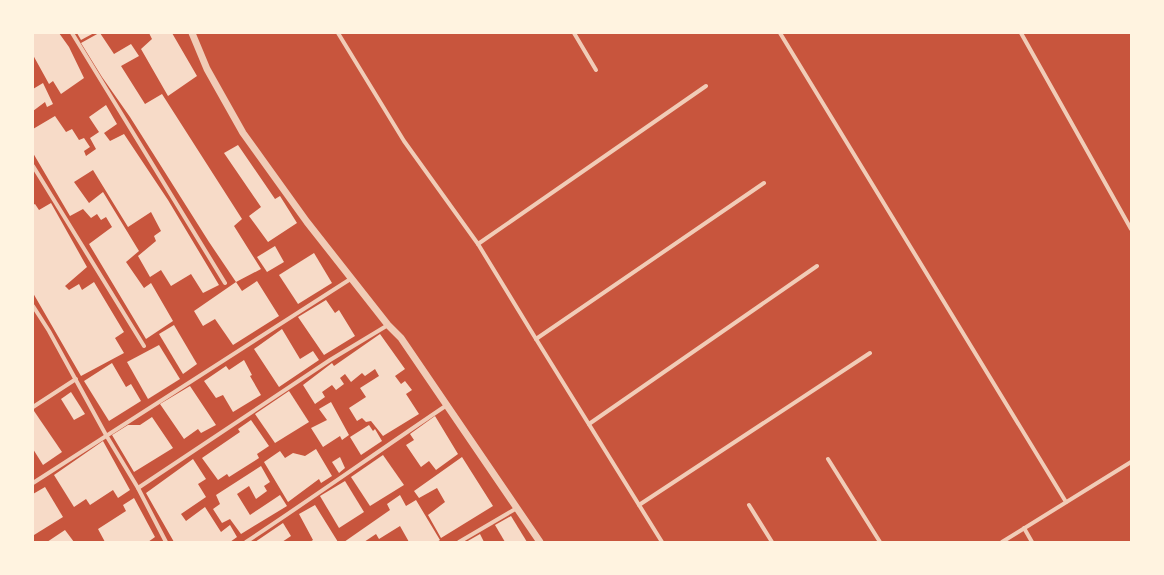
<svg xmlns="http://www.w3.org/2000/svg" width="1164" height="575" font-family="'Exo 2',sans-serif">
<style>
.building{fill:#f7dbc8}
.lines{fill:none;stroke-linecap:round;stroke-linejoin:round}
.minor{stroke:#f1ccb7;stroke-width:4}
.tertiary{stroke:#f1ccb7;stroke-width:7}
</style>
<rect width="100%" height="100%" fill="#c8553d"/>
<g class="building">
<polygon points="33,33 59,33 69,47 84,78 61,94 53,81 49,84 33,55"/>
<polygon points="77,33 94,33 81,40"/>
<polygon points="99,33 100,33 114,54 131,44 139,56 121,66 145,104 162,94 242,219 234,226 261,269 236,282 209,242 130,117 102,77 81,43"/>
<polygon points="149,33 172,33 197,76 168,96 141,49 152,39"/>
<polygon points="43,83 53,104 47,107 45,102 33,111 33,89"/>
<polygon points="106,105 117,124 104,133 110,141 124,134 168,200 219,285 203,293 191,274 171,286 161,270 150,277 138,256 156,241 154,236 161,231 151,212 128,227 93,170 74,182 89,203 103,192 139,251 126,262 144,288 151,283 173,321 146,339 89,244 112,227 106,217 101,220 97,214 91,218 83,209 70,216 33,153 33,129 55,116 66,132 72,129 79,140 84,138 90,147 84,151 86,156 96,149 90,138 99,132 89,117"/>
<polygon points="238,145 275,199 280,196 297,223 268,242 249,216 261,207 224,153"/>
<polygon points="51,203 87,267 65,286 69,290 79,284 82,290 94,282 124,332 115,338 124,353 81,376 33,293 33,205 35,204 39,210"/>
<polygon points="275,246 284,262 267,272 257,257"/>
<polygon points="314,253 332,283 298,304 279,275"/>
<polygon points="257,281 279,316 233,345 215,319 203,326 194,311 236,282 242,291"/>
<polygon points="326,300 335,313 339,310 355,336 324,355 298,317"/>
<polygon points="174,325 197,364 183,374 159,334"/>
<polygon points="282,329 300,359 313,351 319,360 279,387 254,349"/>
<polygon points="380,334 405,369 395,376 401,384 405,381 412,390 406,394 419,414 383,436 371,421 366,422 362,418 357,421 349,408 366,397 360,388 379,376 375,369 365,376 362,373 351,382 345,374 340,378 344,384 336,390 332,385 322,392 325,397 315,404 303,385 332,363 334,366"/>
<polygon points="159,345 180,379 148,399 127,362"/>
<polygon points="244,360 252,375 250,376 261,395 233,412 223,395 216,398 204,381 226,366 229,370"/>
<polygon points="112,363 126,387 131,384 141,401 109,421 84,381"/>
<polygon points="190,386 216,425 201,433 198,429 184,439 160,404"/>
<polygon points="289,391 309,422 275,443 255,414"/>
<polygon points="71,392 85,414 74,420 61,399"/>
<polygon points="331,402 349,435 342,440 340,436 323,447 311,428 327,420 319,409"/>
<polygon points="34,411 62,452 43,465 33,449 33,412"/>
<polygon points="435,416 458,454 436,470 429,461 421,467 406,445 414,440 410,434"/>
<polygon points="152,417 173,448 134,472 112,435 128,425 140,425"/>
<polygon points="251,420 269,446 257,454 259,458 229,477 227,474 218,480 202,458 240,432 238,429"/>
<polygon points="369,425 373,431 375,429 382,441 361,455 350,437"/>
<polygon points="103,441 130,490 118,498 113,490 90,505 86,499 74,507 54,475"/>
<polygon points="316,449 332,476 321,483 319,479 288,502 264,462 280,451 285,458 293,453 305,456"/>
<polygon points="383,455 404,485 370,506 351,477"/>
<polygon points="340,457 345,468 339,473 332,462"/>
<polygon points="462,457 493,506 441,538 428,515 445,502 437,488 419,498 414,491"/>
<polygon points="193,459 206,479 198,484 206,497 181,514 186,521 205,507 221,532 230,525 237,537 230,542 174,542 146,493"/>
<polygon points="261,466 270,482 264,486 267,491 256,499 249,486 237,494 250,515 280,495 287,506 241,534 230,519 222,523 213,509 220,504 216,495"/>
<polygon points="345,481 364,512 339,528 320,496"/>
<polygon points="45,487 63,517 34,535 33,494"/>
<polygon points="400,495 406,506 416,500 440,540 437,542 409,542 400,526 379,539 376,534 364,542 344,542 390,510 387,504"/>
<polygon points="134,498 155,537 148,542 105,542 98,529 126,511 123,505"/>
<polygon points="315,505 338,542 310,542 313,540 299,514"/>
<polygon points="511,516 527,542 505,542 495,525"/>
<polygon points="283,523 291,536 282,542 255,542"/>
<polygon points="65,530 74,542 47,542"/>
<polygon points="480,534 484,542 466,542"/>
</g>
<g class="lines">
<g class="minor">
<polyline points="72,33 225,283"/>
<polyline points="338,33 404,141 478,244 536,339 662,542"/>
<polyline points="574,33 596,70"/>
<polyline points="780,33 1066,502"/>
<polyline points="1021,33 1131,229"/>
<polyline points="33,166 144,346"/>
<polyline points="478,244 706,86"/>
<polyline points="33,306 49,331 106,435 138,488 166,542"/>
<polyline points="536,339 764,183"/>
<polyline points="33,407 76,379"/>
<polyline points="589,424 817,266"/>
<polyline points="828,459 880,542"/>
<polyline points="33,483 352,278"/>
<polyline points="138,488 330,360 388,325"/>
<polyline points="639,505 870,353"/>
<polyline points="749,505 772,542"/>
<polyline points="1024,528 1032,542"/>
<path d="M246,542C314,497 380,450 447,405"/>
<polyline points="459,542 517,508"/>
<polyline points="1002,542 1131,462"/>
</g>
<polyline class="tertiary" points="192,33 207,69 243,133 307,222 388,325 401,338 540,542"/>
</g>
<rect width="1164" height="575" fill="none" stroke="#fff3e0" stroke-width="68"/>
</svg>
